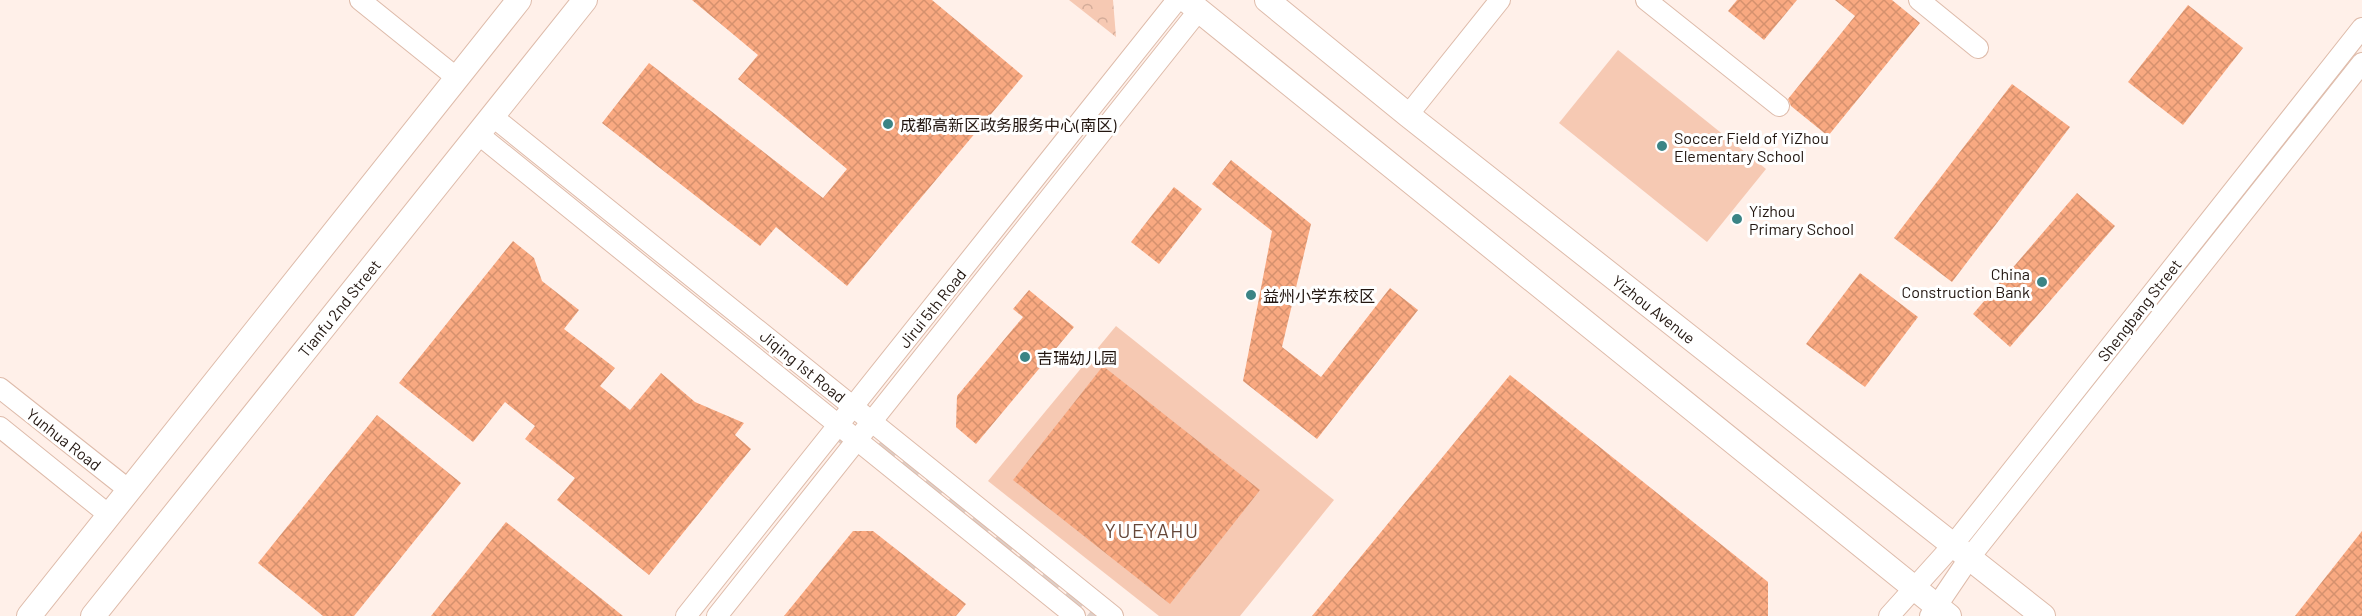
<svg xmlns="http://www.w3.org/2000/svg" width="2362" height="616" font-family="Barlow,'Noto Sans SC',sans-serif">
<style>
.park{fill:url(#park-crowns)}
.garden{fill:#f6c9b3}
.building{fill:url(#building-cross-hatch)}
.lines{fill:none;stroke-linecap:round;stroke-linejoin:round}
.minor-tunnel{stroke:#decfc8;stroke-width:20;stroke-dasharray:20 10;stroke-linecap:butt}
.minor-casing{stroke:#debbaa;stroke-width:22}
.major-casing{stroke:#debbaa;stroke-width:26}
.minor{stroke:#fff;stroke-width:20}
.major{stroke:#fff;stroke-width:24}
.poi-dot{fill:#3b8485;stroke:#fff;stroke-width:2}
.labels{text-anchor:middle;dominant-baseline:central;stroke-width:6;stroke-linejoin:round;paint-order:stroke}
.poi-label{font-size:16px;fill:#221610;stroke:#fff;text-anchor:start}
.street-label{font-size:16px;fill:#221610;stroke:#fff}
.quarter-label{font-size:20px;letter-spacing:1.5px;fill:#654739;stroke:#fff}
</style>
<defs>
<pattern id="park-crowns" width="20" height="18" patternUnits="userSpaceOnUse" patternTransform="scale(1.5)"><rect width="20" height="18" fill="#f6c9b3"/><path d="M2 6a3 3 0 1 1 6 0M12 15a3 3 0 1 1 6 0" fill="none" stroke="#d3ac99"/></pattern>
<pattern id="building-cross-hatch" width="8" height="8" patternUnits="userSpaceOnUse" patternTransform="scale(1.5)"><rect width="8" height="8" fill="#f9a981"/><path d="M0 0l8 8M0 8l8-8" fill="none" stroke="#d5916e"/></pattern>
</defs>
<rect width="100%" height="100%" fill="#fff0e9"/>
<polygon class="park" points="1069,0 1113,0 1116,37"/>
<g class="garden">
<polygon points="1618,50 1766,169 1707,242 1559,123"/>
<polygon points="1116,326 1334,500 1240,616 1159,616 988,481"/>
</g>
<g class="building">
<polygon points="692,0 932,0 1023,76 847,286 776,227 760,246 602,123 649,63 823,198 847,169 738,79 758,55"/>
<polygon points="1737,0 1797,0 1764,40 1728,11"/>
<polygon points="1835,0 1892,0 1920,23 1828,136 1791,106 1788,99 1855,16"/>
<polygon points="2188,5 2243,48 2183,125 2128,82"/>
<polygon points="2012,84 2070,127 1952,282 1894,238"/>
<polygon points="1231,160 1311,224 1282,347 1321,377 1390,288 1418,310 1317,439 1243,381 1272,231 1212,184"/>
<polygon points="1174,187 1202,209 1159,264 1131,242"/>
<polygon points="2077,193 2115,226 2010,347 1973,314"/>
<polygon points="513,241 534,258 542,281 579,310 564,329 615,368 600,386 630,410 661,373 695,402 744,423 735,435 751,449 649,575 557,500 575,478 525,439 535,426 505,402 473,442 399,383"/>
<polygon points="1860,273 1918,317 1865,387 1806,344"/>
<polygon points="1029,290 1074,327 976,444 956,427 957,396 1023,317 1013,309"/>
<polygon points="1103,366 1260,490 1170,604 1013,480"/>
<polygon points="1510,375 1768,582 1768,616 1312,616"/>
<polygon points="377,415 461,483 354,616 323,616 258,563"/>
<polygon points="506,522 623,616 431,616"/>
<polygon points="853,531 873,531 966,604 956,616 784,616"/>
<polygon points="2362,531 2362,616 2295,616"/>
</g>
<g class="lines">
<polyline class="minor-tunnel" points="837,441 853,421 1095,616"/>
<g class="minor-casing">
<g id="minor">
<polyline points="360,0 457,78"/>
<polyline points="1646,0 1779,106"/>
<polyline points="1919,0 1978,48"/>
<polyline points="1408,115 1500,0"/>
<polyline points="492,116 1113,616"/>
<polyline points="478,134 1075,616"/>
<polyline points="0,388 129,490"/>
<polyline points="0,427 109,515"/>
<polyline points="686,616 1177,0"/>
<polyline points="717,616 1199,10"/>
<polyline points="1889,616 1953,545 2362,28"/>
<polyline points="1930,616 1970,557 2362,63"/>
</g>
</g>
<g class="major-casing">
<g id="major">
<polyline points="1186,0 1949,616"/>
<polyline points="1267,0 1408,115 2043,616"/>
<polyline points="29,616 519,0"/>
<polyline points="93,616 585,0"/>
</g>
</g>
<use href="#minor" class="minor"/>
<use href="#major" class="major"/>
</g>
<g class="poi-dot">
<circle cx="888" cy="124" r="6"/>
<circle cx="1662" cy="146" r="6"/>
<circle cx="1737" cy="219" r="6"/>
<circle cx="2042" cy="282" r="6"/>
<circle cx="1251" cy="295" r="6"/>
<circle cx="1025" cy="357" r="6"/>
</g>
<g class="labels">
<g class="poi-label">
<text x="900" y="124">成都高新区政务服务中心(南区)</text>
<text x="1674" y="137">Soccer Field of YiZhou<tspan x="1674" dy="18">Elementary School</tspan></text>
<text x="1749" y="210">Yizhou<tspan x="1749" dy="18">Primary School</tspan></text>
<text x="2030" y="273" text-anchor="end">China<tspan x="2030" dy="18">Construction Bank</tspan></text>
<text x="1263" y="295">益州小学东校区</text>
<text x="1037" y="357">吉瑞幼儿园</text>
</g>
<g class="street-label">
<text transform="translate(339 308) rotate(-51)">Tianfu 2nd Street</text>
<text transform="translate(932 308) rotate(-51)">Jirui 5th Road</text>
<text transform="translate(1654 309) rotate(38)">Yizhou Avenue</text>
<text transform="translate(2139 310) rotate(-52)">Shengbang Street</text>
<text transform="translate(803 366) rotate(39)">Jiqing 1st Road</text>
<text transform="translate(64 439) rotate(38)">Yunhua Road</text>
</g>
<g class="quarter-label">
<text x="1152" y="530">YUEYAHU</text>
</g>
</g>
</svg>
